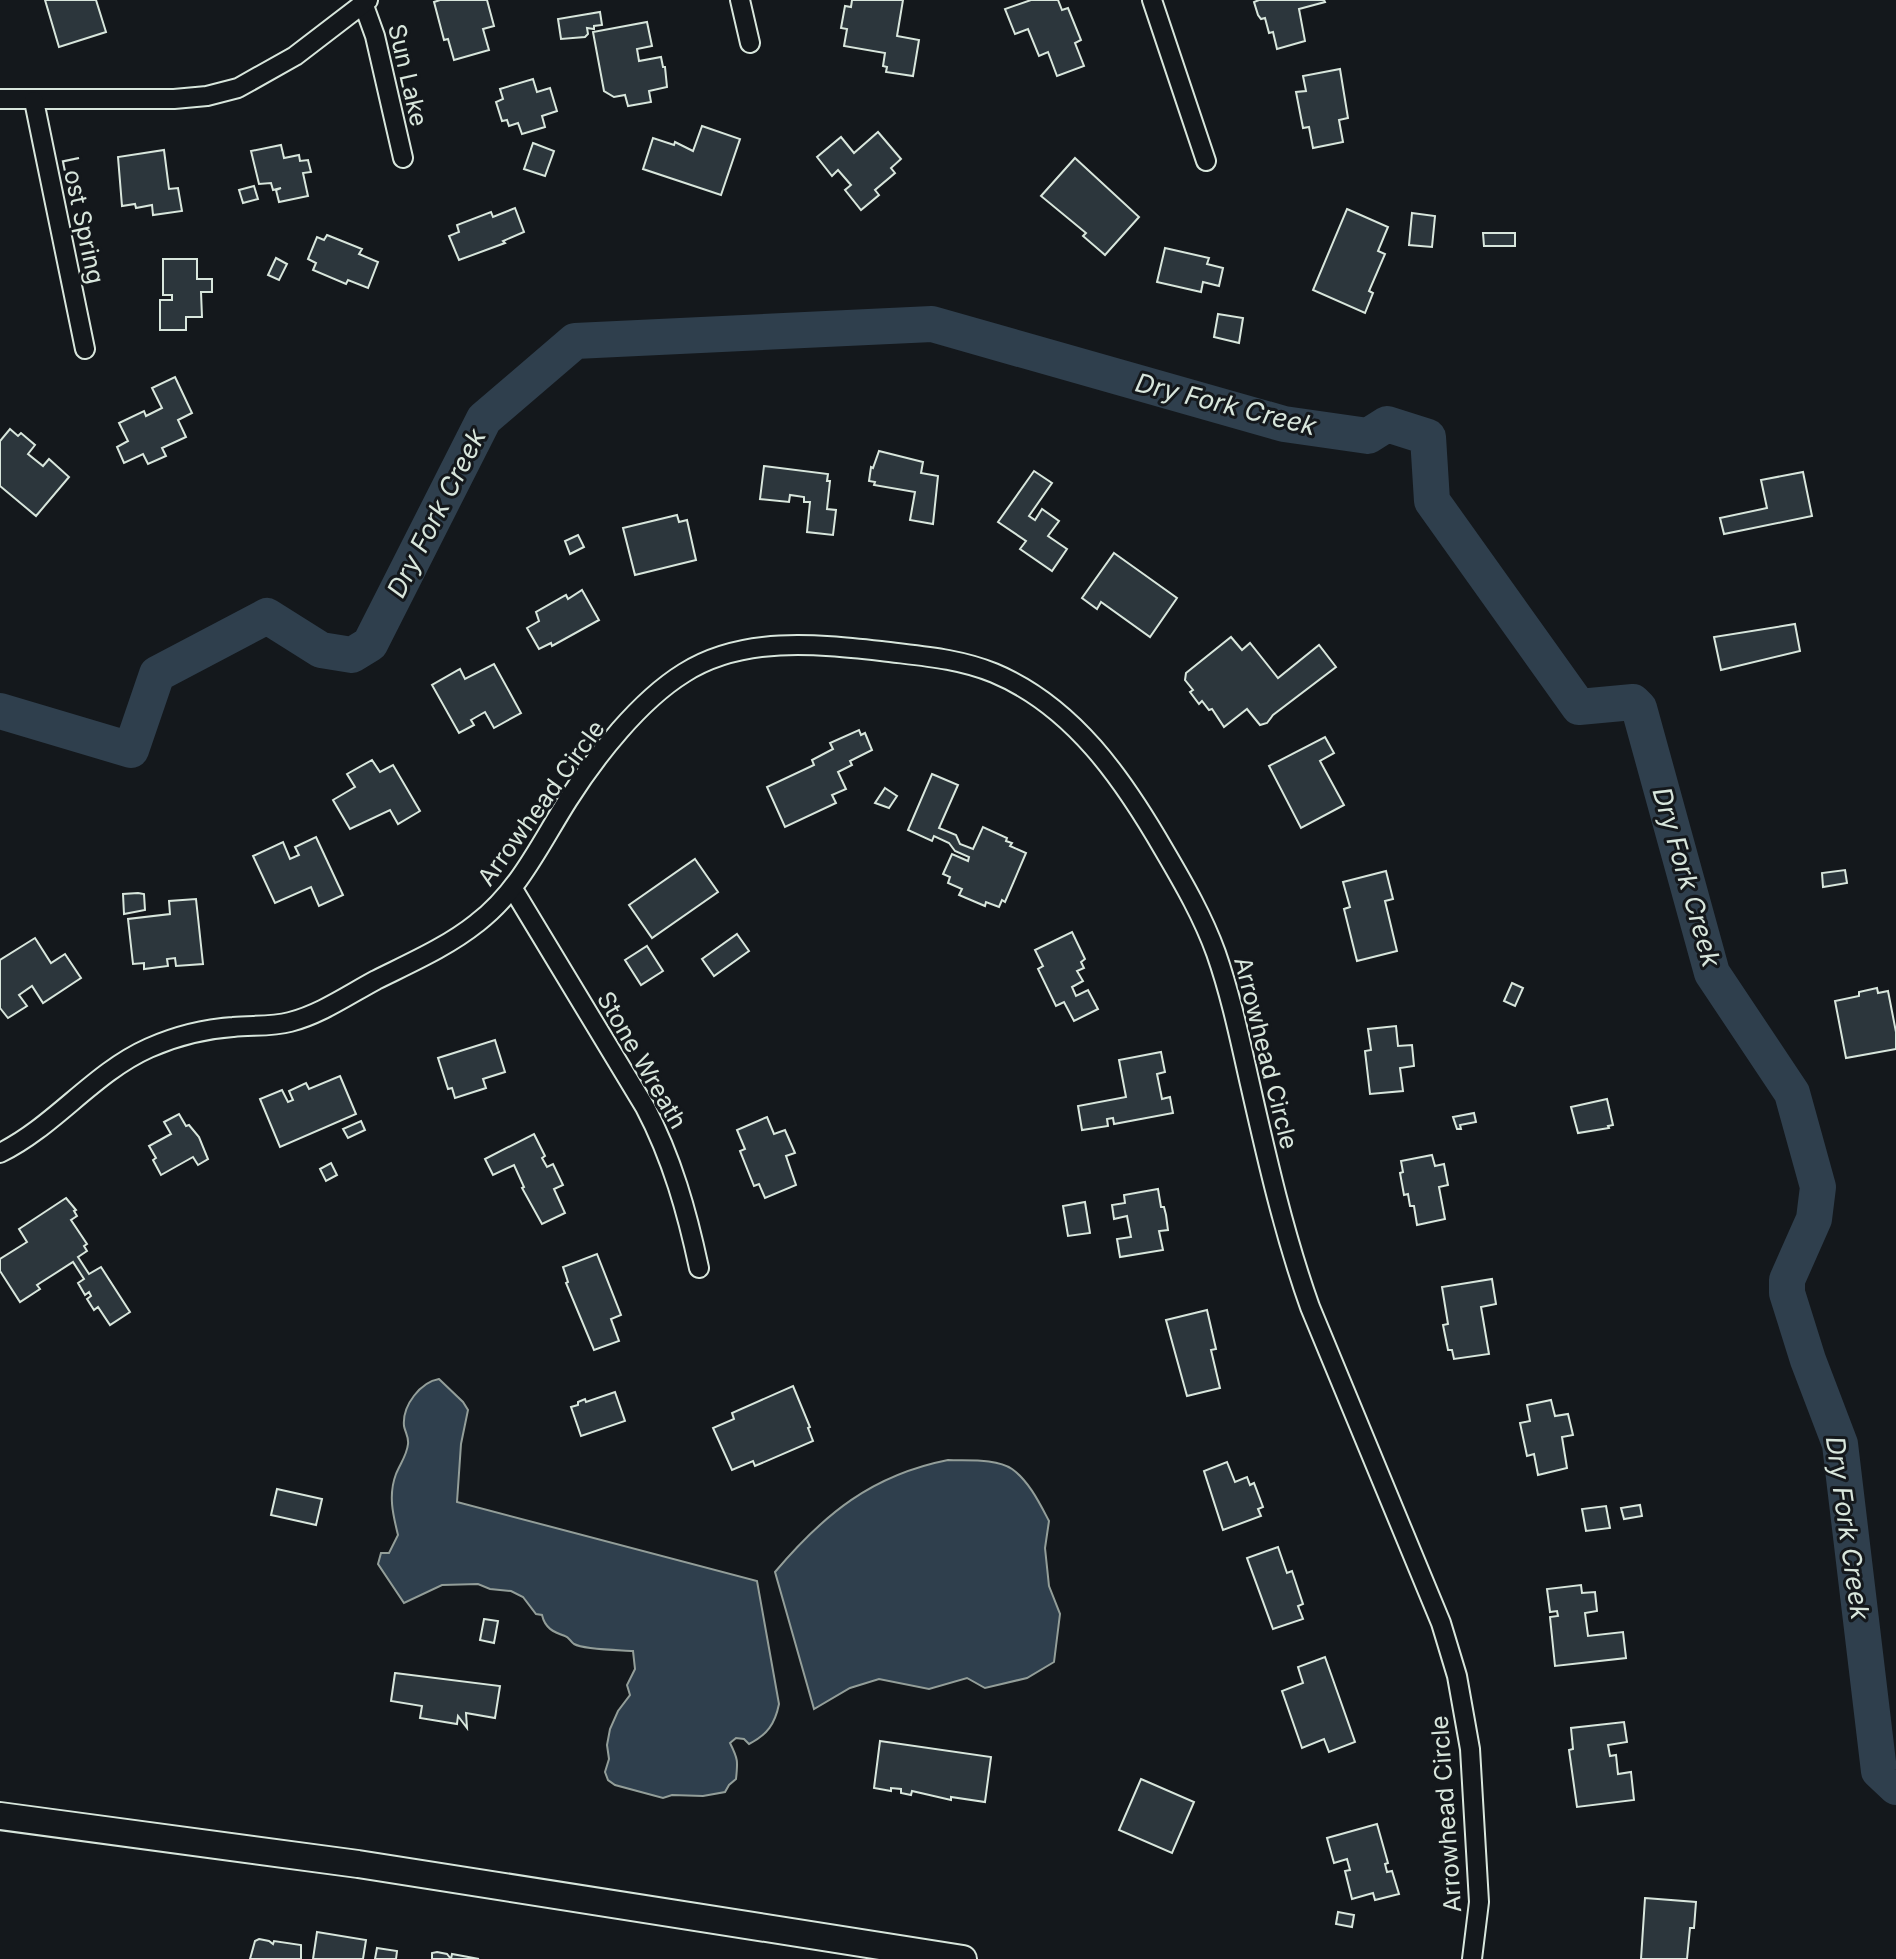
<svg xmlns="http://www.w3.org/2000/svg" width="1896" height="1959" font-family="Inter,sans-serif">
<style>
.water{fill:#2f3f4d;stroke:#939e99;stroke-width:2}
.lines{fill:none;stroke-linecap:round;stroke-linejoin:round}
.river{stroke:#2f3f4d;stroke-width:36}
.building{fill:#2c363c;stroke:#d8e6dc;stroke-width:2}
.street-casing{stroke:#d8e6dc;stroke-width:22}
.secondary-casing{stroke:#d8e6dc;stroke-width:30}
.street{stroke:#14181c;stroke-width:18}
.secondary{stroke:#14181c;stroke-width:26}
.labels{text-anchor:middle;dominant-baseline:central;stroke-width:6;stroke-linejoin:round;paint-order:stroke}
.street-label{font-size:24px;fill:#d8e6dc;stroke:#14181c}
.water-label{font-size:26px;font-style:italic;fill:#d8e6dc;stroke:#14181c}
</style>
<rect width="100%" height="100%" fill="#14181c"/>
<g class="water">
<path d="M439,1379L463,1402L468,1410L461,1444L457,1502L757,1581L779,1704C775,1724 767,1735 749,1744L744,1739L736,1738L730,1743C738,1759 738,1761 736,1779L729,1785L725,1792L703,1796L672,1795L663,1798L615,1785L608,1780L605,1772L609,1759L607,1745L610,1729L618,1711L630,1695L627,1685L635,1669L633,1651C619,1650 585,1650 574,1644C570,1641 569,1637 565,1636C553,1632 545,1628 542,1615L536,1614L523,1597L511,1591L490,1589L478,1584L442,1585L404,1603L378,1564L381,1553H389L398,1535C393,1515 388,1495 396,1474C400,1464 407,1455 408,1444C409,1437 405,1432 404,1426C402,1405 421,1382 439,1379Z"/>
<path d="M948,1460C967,1461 996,1458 1012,1469C1029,1481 1040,1504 1049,1521L1045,1548L1049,1586L1060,1614L1054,1662L1027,1678L985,1688L967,1678L929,1689L879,1679L850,1688L814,1709L775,1572C824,1514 872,1475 948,1460Z"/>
</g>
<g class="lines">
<polyline class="river" points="0,711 131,750 157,674 267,616 321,650 352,655 370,644 484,419 575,341 932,324 1284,424 1368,436 1387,424 1428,437 1432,501 1579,707 1633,702 1639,708 1712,973 1792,1093 1818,1187 1814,1219 1787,1280 1787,1293 1808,1360 1840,1444 1879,1771 1896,1787"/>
</g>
<g class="building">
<polygon points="45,0 96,0 106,32 59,47"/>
<polygon points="440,0 487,0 494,26 483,29 489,50 454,60 448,39 444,40 434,2"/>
<polygon points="852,0 903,0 897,36 919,40 913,76 886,72 887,67 883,66 885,53 844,46 847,29 841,28 845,6 851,7"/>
<polygon points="1031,0 1058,0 1062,10 1068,8 1081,40 1075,43 1084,66 1057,76 1048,52 1039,56 1028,29 1015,34 1005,9"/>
<polygon points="1259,0 1324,0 1325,2 1299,9 1305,41 1277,49 1273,32 1269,33 1265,18 1261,19 1258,15 1254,2"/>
<polygon points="600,12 602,25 594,26 594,29 587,28 588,34 585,37 561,39 558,19"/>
<polygon points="647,22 652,46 637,49 639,61 661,57 663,67 665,67 667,87 649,91 651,102 628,106 625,95 614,97 604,91 593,32"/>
<polygon points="1340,69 1348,118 1339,120 1343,142 1313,148 1309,127 1303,128 1296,92 1306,91 1303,76"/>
<polygon points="533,79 537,92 550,88 557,111 542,116 545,127 522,134 518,123 509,126 507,120 502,121 496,102 503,99 500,89"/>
<polygon points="702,126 740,139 721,195 643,169 653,138 674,145 675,142 693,151"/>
<polygon points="878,132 901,159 891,168 895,173 875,190 879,195 861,210 845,190 851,185 838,170 832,176 817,157 841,137 854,153"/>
<polygon points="533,143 554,151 545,176 524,169"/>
<polygon points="281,145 284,158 299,155 300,161 308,160 311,172 303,173 308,196 279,202 276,190 281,188 273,190 271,183 259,184 251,151"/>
<polygon points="164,150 169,189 178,188 182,211 153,215 152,205 136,208 135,204 122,206 118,157"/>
<polygon points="1075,158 1139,217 1105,255 1083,236 1086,233 1041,196"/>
<polygon points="254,186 258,199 243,203 239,190"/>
<polygon points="515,208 524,232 503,241 505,243 459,260 449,236 459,232 457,225 491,212 493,217"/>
<polygon points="1347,209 1388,227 1378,251 1385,254 1369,291 1373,293 1365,313 1313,290"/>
<polygon points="1412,213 1435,216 1432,247 1409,245"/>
<polygon points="1483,233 1515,233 1515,246 1484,246"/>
<polygon points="327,235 362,249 359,254 378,262 368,288 348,280 346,284 313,270 316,263 308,259 317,237 324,240"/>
<polygon points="1165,248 1209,258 1207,264 1223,268 1219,286 1203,282 1201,292 1157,282"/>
<polygon points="276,258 287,264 279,280 268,275"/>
<polygon points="163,259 197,259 197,279 212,279 212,292 201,292 202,317 186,317 186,330 160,330 160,300 172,300 172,295 163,295"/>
<polygon points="1218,314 1243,318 1239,343 1214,337"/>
<polygon points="175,377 192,413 178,420 186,437 162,448 166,456 148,464 143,454 124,463 117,447 128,441 119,423 144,411 146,416 162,408 152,388"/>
<polygon points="10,429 18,436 21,433 35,445 28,454 43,466 49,459 69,477 36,516 0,486 0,441"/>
<polygon points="879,451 923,462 921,473 938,476 933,524 910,520 915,492 874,485 875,482 869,481 871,467 873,468"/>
<polygon points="764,466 828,474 827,481 830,481 827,509 836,510 833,535 807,532 810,502 804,502 804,497 790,495 789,502 760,499"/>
<polygon points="1034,471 1052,483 1029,516 1035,520 1042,509 1059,521 1048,536 1067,549 1052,571 1020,549 1026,541 998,522"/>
<polygon points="1803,472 1812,516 1724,534 1720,518 1767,508 1761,480"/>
<polygon points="677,515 679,522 687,520 696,560 635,575 623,528"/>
<polygon points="578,535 584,547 570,554 565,541"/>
<polygon points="1114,553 1177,598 1150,637 1101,602 1097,609 1082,598"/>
<polygon points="582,590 599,620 552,646 551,643 539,649 527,628 539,621 536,612 566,595 568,599"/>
<polygon points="1795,624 1800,651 1721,670 1714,637"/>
<polygon points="1231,637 1242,650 1250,643 1278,678 1319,645 1336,667 1273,715 1267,723 1260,725 1247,709 1224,727 1212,709 1209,710 1202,701 1199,704 1190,692 1193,690 1185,680 1186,673"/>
<polygon points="494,664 521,713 494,728 485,712 471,720 474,725 459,733 432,685 460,669 465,679"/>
<polygon points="859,730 861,735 865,733 872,750 850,761 852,765 838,772 846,789 832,795 836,803 785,827 767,787 814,765 812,760 833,749 830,743"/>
<polygon points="1325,737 1334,753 1320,761 1344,805 1301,828 1269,766"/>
<polygon points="372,760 380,772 393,765 420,811 398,824 390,810 350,829 333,800 355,787 347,774"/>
<polygon points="932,774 958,785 939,828 956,835 960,844 973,849 983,827 1007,838 1006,841 1012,843 1010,846 1026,853 1005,902 1002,900 999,907 986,902 985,906 959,895 962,889 948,883 950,877 943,874 952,854 968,861 969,857 955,851 949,843 934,836 932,841 908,830"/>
<polygon points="885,788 897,796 889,808 875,803"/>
<polygon points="316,837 343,895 319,906 311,887 275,903 253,856 283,842 290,859 299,855 295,847"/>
<polygon points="695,859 718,892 652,938 629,905"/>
<polygon points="1845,870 1847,883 1823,887 1822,873"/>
<polygon points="1386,871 1393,899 1385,901 1397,951 1357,961 1344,909 1350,907 1343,882"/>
<polygon points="138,893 144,894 145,910 124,914 123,894"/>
<polygon points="196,899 203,964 176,966 175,958 167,959 168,966 144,969 144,963 133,964 128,919 170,914 169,901"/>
<polygon points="1072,932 1085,959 1081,962 1084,968 1077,971 1083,981 1072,987 1076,996 1088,990 1098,1009 1074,1021 1064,1002 1056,1006 1038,969 1043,966 1035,950"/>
<polygon points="737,934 749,951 714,976 702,959"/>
<polygon points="35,938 51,963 65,954 81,978 43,1003 32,986 19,995 27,1006 8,1018 0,1008 0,960"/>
<polygon points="647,946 663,971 641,985 625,960"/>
<polygon points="1512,983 1523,988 1515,1006 1504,1001"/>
<polygon points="1877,988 1878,993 1888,991 1896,1032 1896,1049 1846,1058 1835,1001 1859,996 1859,992"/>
<polygon points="1396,1026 1398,1046 1412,1045 1414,1066 1400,1068 1403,1091 1370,1094 1365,1051 1371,1050 1368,1029"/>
<polygon points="495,1040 505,1072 483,1079 486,1088 455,1098 452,1088 448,1089 438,1058"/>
<polygon points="1161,1052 1165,1072 1157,1074 1162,1099 1170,1097 1173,1113 1114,1124 1113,1118 1107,1119 1108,1126 1082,1130 1078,1106 1126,1097 1119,1060"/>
<polygon points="340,1076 356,1114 280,1147 260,1099 282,1090 288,1102 293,1100 289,1091 306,1083 309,1089"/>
<polygon points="1607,1099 1613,1125 1608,1126 1609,1128 1578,1133 1571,1107"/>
<polygon points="1474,1113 1476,1122 1460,1125 1461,1129 1457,1129 1453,1117"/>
<polygon points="179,1114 186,1126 189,1125 199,1137 208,1159 198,1165 193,1157 161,1175 153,1160 156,1158 149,1146 171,1134 164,1122"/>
<polygon points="767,1117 774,1134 785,1130 795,1153 786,1156 796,1185 765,1198 759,1184 754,1186 740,1151 745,1149 737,1130"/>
<polygon points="361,1121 365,1130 348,1138 343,1129"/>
<polygon points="534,1134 545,1156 542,1158 547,1167 553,1164 563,1185 554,1189 565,1213 542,1224 522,1188 524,1187 514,1165 493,1175 485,1159"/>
<polygon points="1432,1155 1435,1166 1444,1164 1448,1185 1439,1187 1445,1219 1417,1225 1414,1206 1410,1206 1408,1194 1404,1195 1400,1173 1403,1172 1401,1161"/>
<polygon points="331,1163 337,1175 326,1181 320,1169"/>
<polygon points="1158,1189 1161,1207 1164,1207 1166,1215 1168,1230 1159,1231 1163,1250 1120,1257 1117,1239 1131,1237 1127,1216 1114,1219 1112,1205 1125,1203 1124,1195"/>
<polygon points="66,1198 76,1210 74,1211 77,1216 71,1220 87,1244 84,1246 87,1251 78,1257 89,1274 101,1267 130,1312 110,1325 98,1307 94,1310 87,1299 91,1296 89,1292 85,1295 78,1283 84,1279 73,1262 37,1285 40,1289 20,1302 0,1271 0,1259 27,1242 19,1229"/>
<polygon points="1085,1202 1090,1233 1068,1236 1063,1206"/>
<polygon points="597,1254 621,1315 611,1319 619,1341 594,1350 566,1283 568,1282 563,1267"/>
<polygon points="1492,1279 1496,1304 1481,1307 1489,1354 1454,1359 1452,1350 1448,1350 1443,1325 1448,1324 1442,1287"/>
<polygon points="1207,1310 1216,1349 1211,1350 1220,1388 1187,1396 1166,1320"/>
<polygon points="793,1386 810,1427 808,1428 813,1441 755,1466 753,1461 732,1470 713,1428 734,1419 732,1413"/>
<polygon points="615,1392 625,1421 581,1436 571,1407 578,1405 578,1402 585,1399 586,1402"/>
<polygon points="1551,1400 1555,1416 1568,1414 1573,1435 1562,1437 1567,1468 1538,1475 1534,1454 1527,1456 1520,1423 1530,1421 1527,1405"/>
<polygon points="1227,1462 1235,1482 1247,1477 1250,1485 1254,1483 1263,1507 1258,1509 1261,1516 1223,1530 1204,1471"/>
<polygon points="277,1489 322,1499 316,1525 271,1515"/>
<polygon points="1640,1505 1642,1516 1624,1519 1621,1508"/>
<polygon points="1606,1506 1610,1528 1586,1531 1582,1509"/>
<polygon points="1278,1547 1287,1573 1292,1571 1303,1604 1298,1606 1303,1619 1273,1629 1247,1558"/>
<polygon points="1581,1585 1582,1593 1595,1592 1597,1611 1585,1613 1588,1636 1623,1632 1626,1658 1555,1666 1550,1617 1558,1616 1557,1611 1550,1612 1547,1589"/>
<polygon points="484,1619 498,1621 494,1643 480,1640"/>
<polygon points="1325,1657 1355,1742 1329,1752 1324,1739 1302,1748 1282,1691 1303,1683 1298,1667"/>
<polygon points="395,1673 500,1686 495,1718 466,1713 467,1728 458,1716 457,1724 420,1718 422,1706 391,1701"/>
<polygon points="1624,1722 1627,1742 1608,1745 1610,1756 1616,1755 1618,1774 1631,1772 1634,1800 1577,1807 1569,1750 1573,1749 1571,1728"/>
<polygon points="880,1741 991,1757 985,1802 951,1797 951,1800 912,1791 911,1795 901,1793 901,1789 891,1788 891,1791 874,1788"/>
<polygon points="1141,1779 1194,1802 1172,1853 1119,1830"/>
<polygon points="1377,1824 1388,1863 1385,1864 1387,1872 1392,1871 1399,1894 1375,1900 1373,1893 1352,1899 1345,1871 1350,1870 1347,1859 1334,1863 1327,1838"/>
<polygon points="1645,1898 1696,1902 1694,1928 1690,1928 1687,1959 1641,1959"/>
<polygon points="1338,1912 1354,1915 1352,1927 1336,1924"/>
<polygon points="317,1932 366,1940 363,1959 313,1959"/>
<polygon points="259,1939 269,1941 273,1944 274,1941 301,1945 301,1959 250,1959 255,1941"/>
<polygon points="377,1948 397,1951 396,1959 375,1959"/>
<polygon points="437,1952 447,1954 451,1959 452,1954 479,1959 432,1959 432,1953"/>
</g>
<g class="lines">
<g class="street-casing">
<g id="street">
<polyline points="362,0 375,36 403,158"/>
<polyline points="740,0 750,43"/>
<polyline points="1152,0 1206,161"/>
<polyline points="0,99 174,99 207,96 238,88 295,56 368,0"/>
<polyline points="34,101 85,349"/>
<path d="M513,889L645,1107C672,1158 687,1212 699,1268"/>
<path d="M0,1153C55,1126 93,1073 149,1048C176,1036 203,1029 233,1027C251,1025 272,1027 290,1022C321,1014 348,995 376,980C410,963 447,947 477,923C519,891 540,844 568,800C596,756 639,701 684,673C742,636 816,644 881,651C920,656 957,658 994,673C1073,706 1123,779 1164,850C1184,884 1203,917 1216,953C1231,996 1240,1040 1250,1084C1267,1159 1284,1234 1310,1307L1441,1623L1457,1676L1470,1749L1479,1902L1472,1959"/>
</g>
</g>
<g class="secondary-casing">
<polyline id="secondary" points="0,1816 358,1864 963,1959"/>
</g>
<use href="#street" class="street"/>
<use href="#secondary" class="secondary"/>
</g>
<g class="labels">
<g class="street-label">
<text transform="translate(408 75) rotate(77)">Sun Lake</text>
<text transform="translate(83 220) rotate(78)">Lost Spring</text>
<text transform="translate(541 803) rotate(-54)">Arrowhead Circle</text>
<text transform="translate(1266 1053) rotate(76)">Arrowhead Circle</text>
<text transform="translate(642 1060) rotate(60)">Stone Wreath</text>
<text transform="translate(1446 1814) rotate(-94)">Arrowhead Circle</text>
</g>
<g class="water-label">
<text transform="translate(1226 404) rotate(14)">Dry Fork Creek</text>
<text transform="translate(436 513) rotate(-63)">Dry Fork Creek</text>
<text transform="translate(1687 877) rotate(74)">Dry Fork Creek</text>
<text transform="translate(1848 1528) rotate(82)">Dry Fork Creek</text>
</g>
</g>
</svg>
